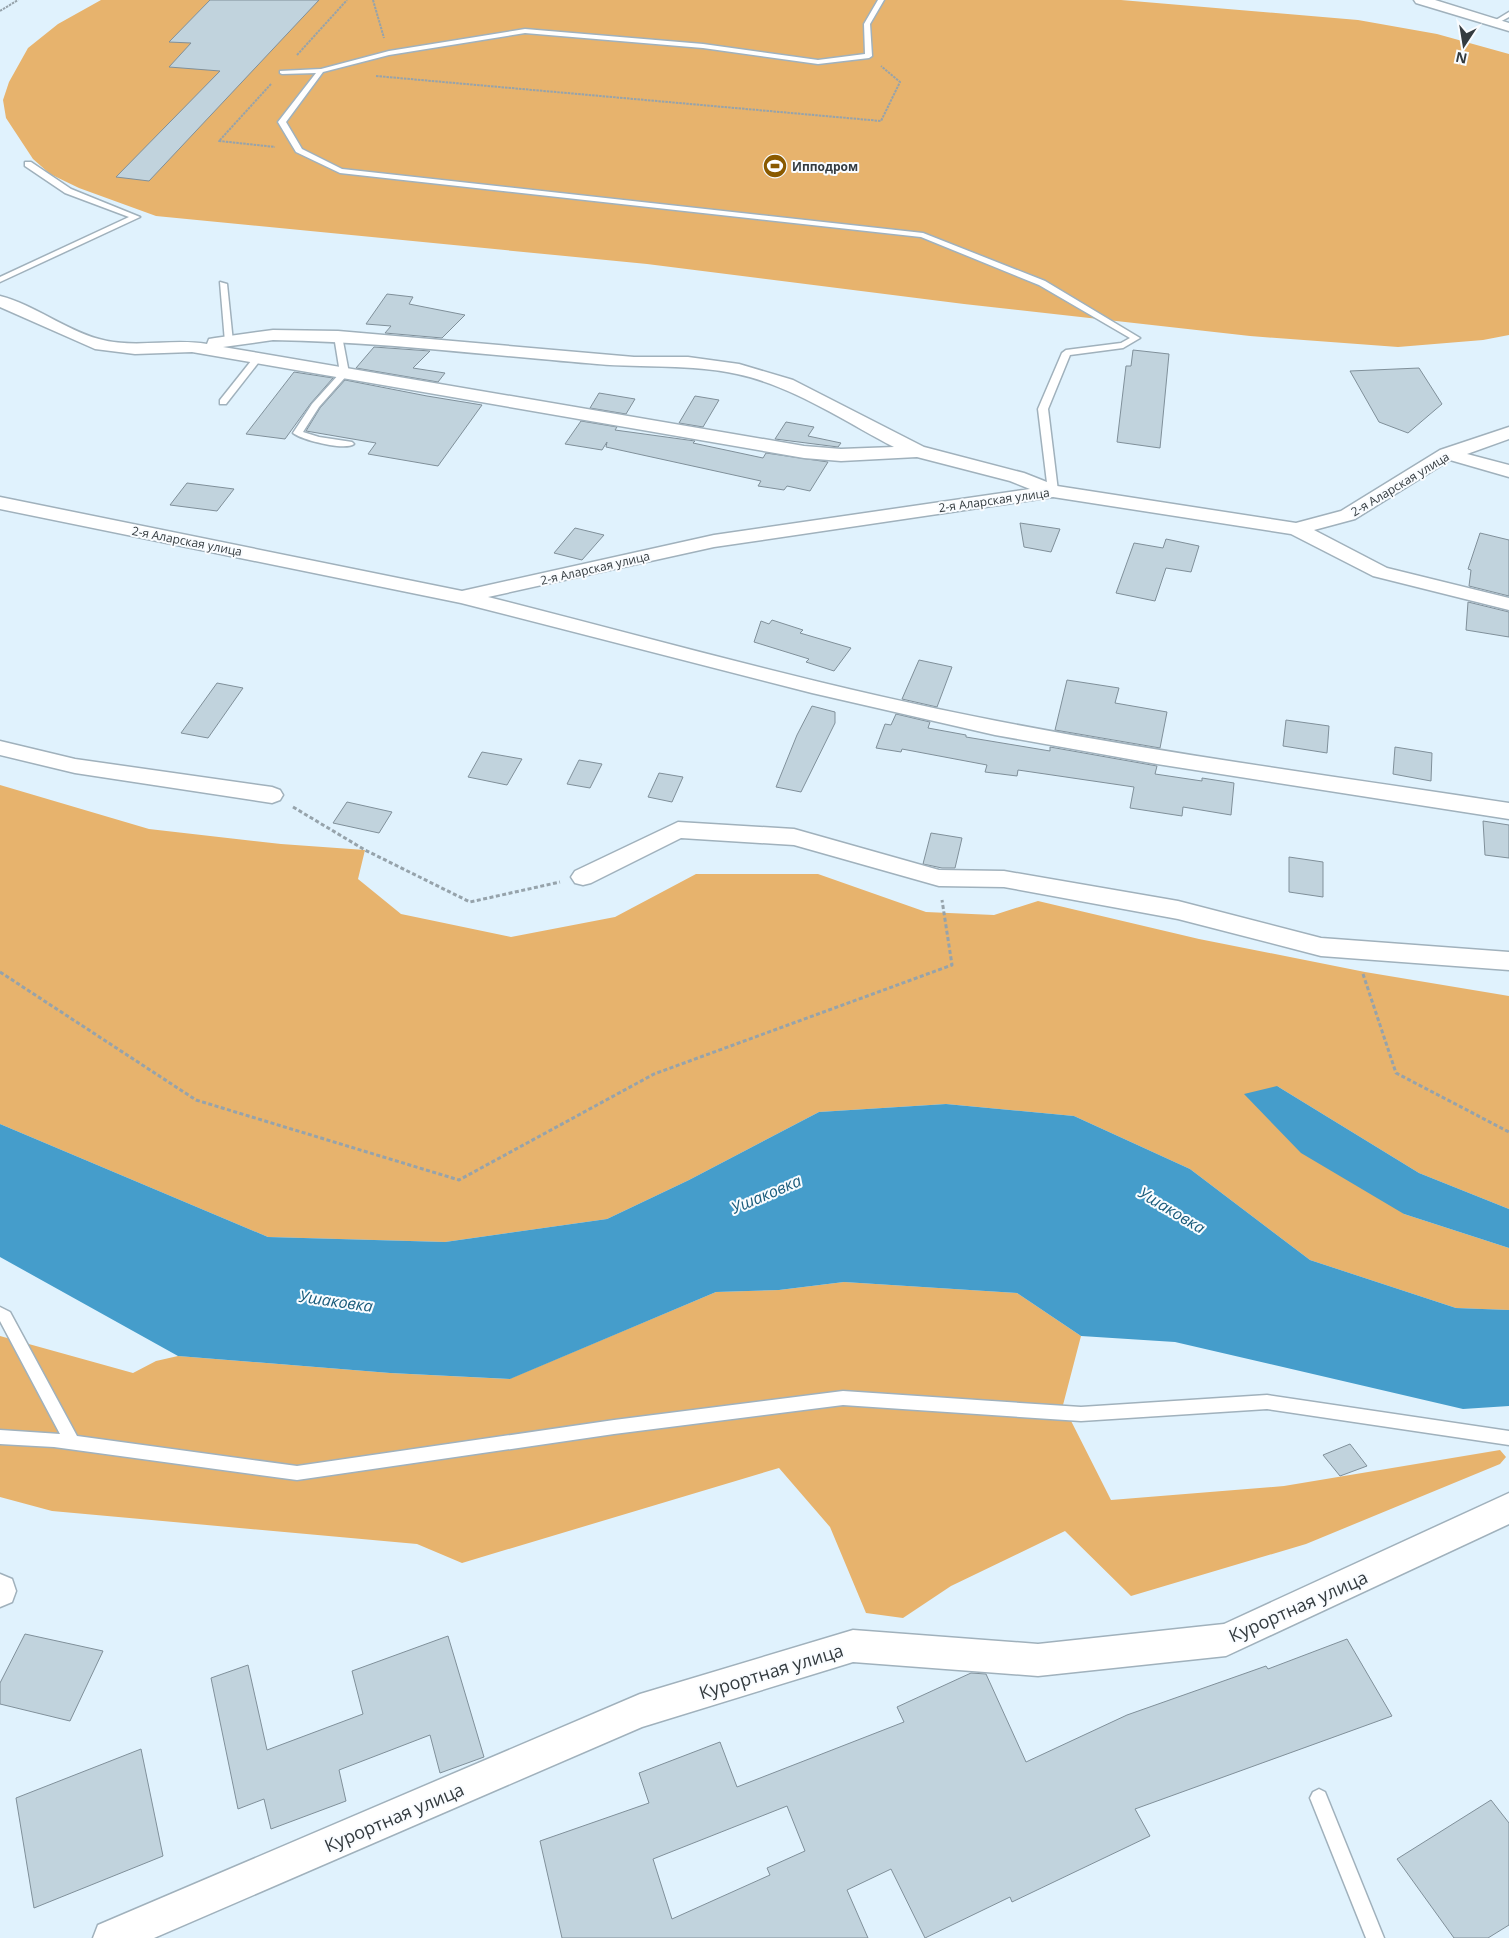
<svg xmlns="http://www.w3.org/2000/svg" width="1509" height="1938" font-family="'Open Sans',sans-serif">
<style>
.green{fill:#e7b36d}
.water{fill:#459dcb}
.building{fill:#c1d3dd;stroke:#80909a;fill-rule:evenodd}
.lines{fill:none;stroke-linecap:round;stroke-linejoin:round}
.lane-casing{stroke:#a0b1bc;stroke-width:3}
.street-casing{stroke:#a0b1bc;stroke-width:3}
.path-far1{stroke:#96a3ab;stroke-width:2;stroke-dasharray:2.5 1;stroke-linecap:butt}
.path{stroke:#96a3ab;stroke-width:3;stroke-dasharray:4 2.5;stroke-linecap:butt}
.lane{fill:#fff;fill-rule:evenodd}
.street{fill:#fff;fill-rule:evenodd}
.labels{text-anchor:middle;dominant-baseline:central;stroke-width:4;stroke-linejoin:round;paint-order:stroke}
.far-poi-label{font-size:12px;font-weight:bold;fill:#343b3f;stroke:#f9fcff;text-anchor:start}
.far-street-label{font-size:12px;fill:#343b3f;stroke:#f9fcff}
.water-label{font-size:16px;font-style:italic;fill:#1a5c7c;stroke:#f9fcff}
.near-street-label{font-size:18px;fill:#343b3f;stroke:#f9fcff}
</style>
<rect width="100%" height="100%" fill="#e0f2fd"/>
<g class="green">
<polygon points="101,0 1121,0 1358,20 1437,34 1509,54 1509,335 1483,340 1398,347 1250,336 964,304 647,264 156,216 79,188 50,174 33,159 6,118 3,100 9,82 28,48 58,24"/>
<polygon points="0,785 149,829 281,844 365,850 358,879 401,914 511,937 615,917 696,874 818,874 926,912 994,915 1038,901 1199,939 1365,972 1509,996 1509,1209 1419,1173 1277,1086 1404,1214 1509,1248 1509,1310 1456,1308 1310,1260 1190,1169 1074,1116 946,1104 819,1112 689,1180 607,1219 445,1242 268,1237 0,1124"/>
<polygon points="844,1282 1017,1293 1081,1336 1063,1405 1111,1500 1284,1486 1500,1450 1506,1457 1500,1464 1306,1544 1131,1596 1065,1531 951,1586 903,1618 866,1613 830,1527 779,1468 462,1563 417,1544 52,1511 0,1497 0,1336 133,1373 156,1361 178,1356 390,1373 509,1379 716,1292 779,1290"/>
</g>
<g class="water">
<polygon points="1277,1086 1419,1173 1509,1209 1509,1248 1404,1214 1301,1153 1244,1094"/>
<polygon points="946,1104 1074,1116 1190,1169 1310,1260 1456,1308 1509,1310 1509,1406 1463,1409 1175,1342 1081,1336 1017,1293 844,1282 779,1290 716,1292 510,1379 390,1373 178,1356 0,1257 0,1124 268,1237 445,1242 607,1219 689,1180 819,1112"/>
</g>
<g class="building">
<polygon points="210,0 319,0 149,181 116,177 220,71 169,67 191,43 169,42"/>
<polygon points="387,294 413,297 409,304 465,315 442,338 385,333 391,326 366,324"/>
<polygon points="374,347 430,351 413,368 445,373 438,382 356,368"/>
<polygon points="1133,350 1169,354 1160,448 1117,442 1126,366 1131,366"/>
<polygon points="1419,368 1442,404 1408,433 1379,422 1350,371"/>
<polygon points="294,372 333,378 311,403 285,439 246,434"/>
<polygon points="345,380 427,396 482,405 438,466 368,454 376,443 306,431 320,408"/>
<polygon points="599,393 635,399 626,414 590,408"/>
<polygon points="695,396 719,400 703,427 679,423"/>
<polygon points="581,421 617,427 615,430 695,441 693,443 763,458 766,453 828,462 810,491 787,486 784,490 758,486 761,481 606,447 607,442 602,450 565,444"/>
<polygon points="786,422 814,427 808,436 841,443 838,447 775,439"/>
<polygon points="187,483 234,489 217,511 170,505"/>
<polygon points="1020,523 1060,529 1051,552 1024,547"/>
<polygon points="575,528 604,535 582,560 554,553"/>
<polygon points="1480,533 1509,540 1509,596 1469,586 1471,570 1468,569"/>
<polygon points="1166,539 1199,546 1191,572 1166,568 1155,601 1116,593 1134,543 1163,548"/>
<polygon points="1468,602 1509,612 1509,637 1466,630"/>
<polygon points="772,620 803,630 800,633 851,648 834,671 806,662 809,659 754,642 761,621 769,624"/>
<polygon points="919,660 952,667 937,707 902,699"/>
<polygon points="1067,680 1119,688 1115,703 1167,712 1160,748 1055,730"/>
<polygon points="217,683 243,688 208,738 181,733"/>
<polygon points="812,706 835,712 835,723 801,792 776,787 797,735"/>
<polygon points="896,714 930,722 928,728 966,735 966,737 1050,751 1050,747 1157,766 1155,774 1202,781 1202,778 1234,783 1231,815 1183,807 1182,816 1130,808 1134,787 1018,770 1017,776 985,772 987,765 902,749 901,752 876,748 885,724 891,725"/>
<polygon points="1286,720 1329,726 1327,753 1283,746"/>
<polygon points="1395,747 1432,753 1431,781 1393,774"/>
<polygon points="482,752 522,759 507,785 468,777"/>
<polygon points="579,760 602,764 590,788 567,784"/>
<polygon points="659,773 683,777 672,802 648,797"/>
<polygon points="347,802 392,812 379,833 333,823"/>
<polygon points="1483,821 1509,825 1509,858 1485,855"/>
<polygon points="931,833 962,838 955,868 942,868 923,864"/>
<polygon points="1289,857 1323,862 1323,897 1289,892"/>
<polygon points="1350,1444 1367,1466 1340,1476 1323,1455"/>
<polygon points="25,1634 103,1651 70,1721 0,1704 0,1683"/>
<polygon points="448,1636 484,1757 440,1773 430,1735 339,1770 346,1801 271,1829 264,1799 238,1809 211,1678 248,1665 267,1750 363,1714 352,1671"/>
<path d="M1347,1639L1392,1716L1135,1809L1150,1836L1012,1902L1010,1897L925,1938L891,1869L847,1890L868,1938H562L540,1841L649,1803L639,1773L720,1742L737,1787L904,1722L897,1707L971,1673L986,1674L1026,1762L1127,1715L1266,1666L1268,1669ZM787,1806L805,1851L767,1868L770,1875L672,1919L653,1859Z"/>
<polygon points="141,1749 163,1856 34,1908 16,1798"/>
<polygon points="1491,1800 1509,1823 1509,1925 1488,1938 1454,1938 1397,1859"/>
</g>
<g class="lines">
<g class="lane-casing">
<g id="lane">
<polygon points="878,0 884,0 870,24 872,56 869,58 818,64 703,48 525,33 389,55 323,72 286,122 302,149 342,169 923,233 1045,281 1140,338 1123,348 1070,355 1048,409 1058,491 1056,493 1053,494 1048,491 1038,409 1062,353 1066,350 1121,343 1130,338 1039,285 921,237 340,173 296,152 278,122 316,73 282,74 280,73 280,71 321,69 389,51 525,29 703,44 818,60 865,54 864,24"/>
<polygon points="1509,12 1509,17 1496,24 1491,23"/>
<polygon points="25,162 31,162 71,189 140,217 0,282 0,277 129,217 65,193 25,166"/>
<polygon points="220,282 227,284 233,342 229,345 225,342"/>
<path d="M338,333L342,336L349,373L319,407L303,432L319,437L352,442L354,444C345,451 302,440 293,433L312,404L340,373L334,336Z"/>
<polygon points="255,356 262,358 226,404 220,404 220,400"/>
<polygon points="0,1307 10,1312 77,1436 297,1466 614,1420 843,1391 1081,1407 1267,1395 1509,1431 1509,1445 1267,1409 1081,1421 843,1405 614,1434 297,1480 54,1447 0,1444 0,1430 60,1434 0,1321"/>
<polygon points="1319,1789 1325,1792 1384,1938 1366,1938 1310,1798 1313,1792"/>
</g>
</g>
<g class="street-casing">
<g id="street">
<polygon points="1414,0 1435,0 1509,23 1509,31 1416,3"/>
<path d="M0,296C35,305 65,330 99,339C135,349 172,338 207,344L209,339L215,338L273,330L338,331L634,357H688L739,364L793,380L924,447L1024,473L1057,486L1296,523L1341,511L1440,450L1509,427V439L1467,454L1509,465V477L1450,460L1355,519L1314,530L1387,568L1509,598V610L1373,576L1291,534L1053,497L714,547L488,597C657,640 826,688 997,721C1167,754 1338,777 1509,803V819L1157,764L995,735L812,693L461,603L0,509V497L462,591L714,535L1030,489L1010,481L917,457L841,461L804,458L192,352L135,354L95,349L0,307ZM273,340C381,342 489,355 597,364C643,368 691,364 737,374C793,386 844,421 894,447L841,449L804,446L223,347Z"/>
<polygon points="0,741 75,759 272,787 280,790 283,795 280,800 272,803 75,773 0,755"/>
<polygon points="678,822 794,829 939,870 1004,871 1178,901 1321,938 1509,952 1509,970 1321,956 1178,919 1004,887 939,886 794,845 681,838 591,883 583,885 575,883 571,877 575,871"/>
<polygon points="1509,1493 1509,1524 1226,1656 1038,1676 853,1662 642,1727 154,1938 93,1938 98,1925 640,1694 853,1630 1038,1644 1224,1624"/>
<polygon points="0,1574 12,1579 16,1591 12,1602 0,1607"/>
</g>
</g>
<g class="path-far1">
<polyline points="373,0 384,38"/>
<polyline points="0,11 18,0"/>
<polyline points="297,55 347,0"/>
<polyline points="376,76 881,121 900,82 881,66"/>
<polyline points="271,84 219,141 275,147"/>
</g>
<g class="path">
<polyline points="293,807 365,850 470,902 560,882"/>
<polyline points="0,972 196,1100 459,1180 654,1074 952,965 942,900"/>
<polyline points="1363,974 1396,1073 1509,1132"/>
</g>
<use href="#lane" class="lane"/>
<use href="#street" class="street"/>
</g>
<defs>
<g id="stadium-disc" transform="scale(1.25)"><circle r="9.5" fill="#8a5a00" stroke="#f9fcff"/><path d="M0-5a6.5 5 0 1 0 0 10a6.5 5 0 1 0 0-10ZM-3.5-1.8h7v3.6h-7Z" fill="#fff"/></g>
</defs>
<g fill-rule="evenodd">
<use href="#stadium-disc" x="775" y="166"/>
</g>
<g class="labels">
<g class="far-poi-label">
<text x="792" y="166">Ипподром</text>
</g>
<g class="far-street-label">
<text transform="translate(1400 484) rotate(-31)">2-я Аларская улица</text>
<text transform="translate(994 500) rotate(-8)">2-я Аларская улица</text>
<text transform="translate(187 541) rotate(11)">2-я Аларская улица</text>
<text transform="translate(595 568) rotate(-13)">2-я Аларская улица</text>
</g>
<g class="water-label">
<text transform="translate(766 1194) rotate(-23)">Ушаковка</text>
<text transform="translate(1172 1210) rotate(31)">Ушаковка</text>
<text transform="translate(336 1301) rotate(8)">Ушаковка</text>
</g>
<g class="near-street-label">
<text transform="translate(1298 1606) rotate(-24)">Курортная улица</text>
<text transform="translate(771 1671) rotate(-17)">Курортная улица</text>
<text transform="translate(394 1817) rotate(-23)">Курортная улица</text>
</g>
</g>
<g transform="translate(1464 45) rotate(192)" stroke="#f9fcff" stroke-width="4" paint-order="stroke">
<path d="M0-4L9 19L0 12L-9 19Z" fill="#343b3f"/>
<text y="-8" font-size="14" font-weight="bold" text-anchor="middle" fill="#343b3f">N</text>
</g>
</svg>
